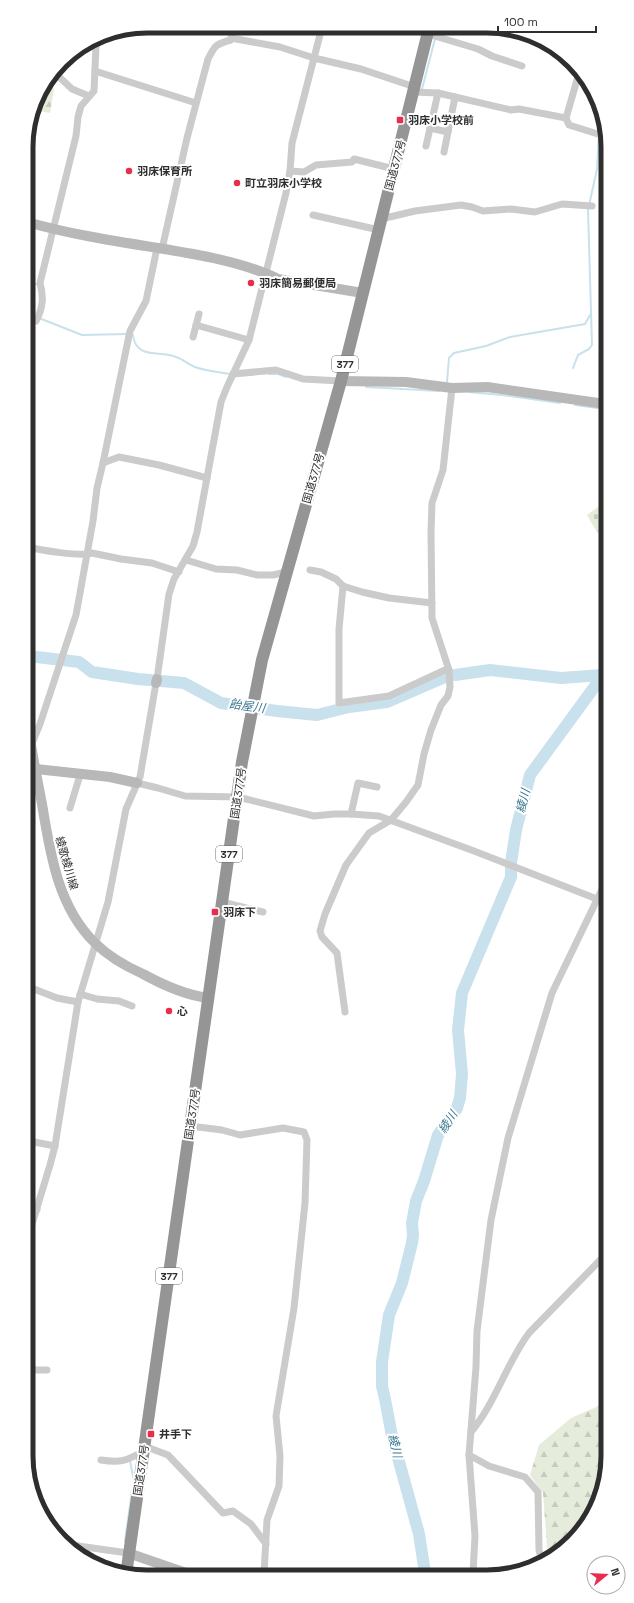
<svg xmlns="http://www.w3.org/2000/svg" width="634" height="1603" font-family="'Space Grotesk','Noto Sans JP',sans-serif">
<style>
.forest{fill:url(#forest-firs)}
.cemetery{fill:url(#cemetery-stones)}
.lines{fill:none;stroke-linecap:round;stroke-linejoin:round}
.stream{stroke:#c8e1ec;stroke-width:2}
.river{stroke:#c8e1ec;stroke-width:12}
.street{stroke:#cbcbcb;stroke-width:7}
.secondary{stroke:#b8b8b8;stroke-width:10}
.highway{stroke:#959595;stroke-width:12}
.poi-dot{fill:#e82e4c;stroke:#fff;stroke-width:1.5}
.labels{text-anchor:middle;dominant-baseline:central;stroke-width:4;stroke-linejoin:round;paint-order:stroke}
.shield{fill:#fff;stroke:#6d6d6d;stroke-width:1}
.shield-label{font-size:10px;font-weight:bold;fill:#2e2e2e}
.poi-label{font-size:11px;font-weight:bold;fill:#2e2e2e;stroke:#fff;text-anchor:start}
.street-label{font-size:11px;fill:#2e2e2e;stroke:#fff}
.water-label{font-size:12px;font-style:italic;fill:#3b7892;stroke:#fff}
.rim{fill:none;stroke:#2e2e2e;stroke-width:5}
</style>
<defs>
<pattern id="forest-firs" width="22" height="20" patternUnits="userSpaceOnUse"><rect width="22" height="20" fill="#e6ecdc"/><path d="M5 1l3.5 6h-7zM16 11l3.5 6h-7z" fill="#c6cbbd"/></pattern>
<pattern id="cemetery-stones" width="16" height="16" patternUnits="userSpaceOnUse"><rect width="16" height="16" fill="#e6ecdc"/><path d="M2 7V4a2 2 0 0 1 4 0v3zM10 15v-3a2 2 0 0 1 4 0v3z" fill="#c6cbbd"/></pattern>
</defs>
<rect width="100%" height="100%" fill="#fff"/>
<g class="forest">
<polygon points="51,84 54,89 50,113 34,110 36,102 42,103 46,85"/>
<polygon points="608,1402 608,1464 599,1502 578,1536 554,1557 548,1560 543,1493 530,1475 539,1445 571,1418"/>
</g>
<polygon class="cemetery" points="605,502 605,543 592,524 587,515"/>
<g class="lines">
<g class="stream">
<polyline points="436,34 438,28"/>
<polyline points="422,89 435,39"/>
<polyline points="27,281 39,285"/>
<polyline points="39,318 82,335 127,334"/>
<path d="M133,335C136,360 160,350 176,357C183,359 189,365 195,367C206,371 219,372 229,374"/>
<polyline points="573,368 578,355 589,349 592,345 588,210 597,169 599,131 604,115"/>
<polyline points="269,374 278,374 286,377"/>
<polyline points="447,382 449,358 454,353 486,346 510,337 585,324 590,315"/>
<polyline points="366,387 439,391"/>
<polyline points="469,392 502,395 560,403"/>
<polyline points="575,405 605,409"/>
<polyline points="130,1461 134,1481"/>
<polyline points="125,1541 132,1491"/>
</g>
<g class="river">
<polyline points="28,656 79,662 92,672 138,679 184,683 221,703 277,711 317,715 349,707 387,702 445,677"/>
<polyline points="455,675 490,670 561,678 602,675"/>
<polyline points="425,1573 419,1534 392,1436 385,1399 382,1386 382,1362 389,1315 402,1283 412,1243 413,1235 412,1223 416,1201 424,1181 438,1135 457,1108 460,1098 462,1074 458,1030 462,993 511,877 511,863 516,830 530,775 606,671"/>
</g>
<g class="street">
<polyline points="428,34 478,49 492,56 522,66"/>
<polyline points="231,38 280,47 314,58 361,69 415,87"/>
<polyline points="95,71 196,103"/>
<polyline points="54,72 72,89 89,96"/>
<polyline points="579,73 566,118 569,125 601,135"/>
<polyline points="414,92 438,93 511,110 519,109 566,118"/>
<polyline points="430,128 448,132"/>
<polyline points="426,146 438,93"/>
<polyline points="444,152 455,97"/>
<polyline points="290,171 304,172 316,165 352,162 354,159 394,169"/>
<polyline points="313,215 379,230"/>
<polyline points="381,219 415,211 461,205 472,207 483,211 511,209 535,212 562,204 592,206"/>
<path d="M162,249L187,138L208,59C215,45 216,44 231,40L233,27"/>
<path d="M36,321C43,308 44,297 40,283L76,136L78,117L81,106L94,91L96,46L98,37"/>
<polyline points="196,325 249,340"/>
<polyline points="193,337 199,314"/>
<polyline points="233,374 276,370 303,379 341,381"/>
<polyline points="103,463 119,457 159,465 207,478"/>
<path d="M27,547C40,550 81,557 92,553L121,559L152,563L179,572"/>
<polyline points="186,560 216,569 237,570 257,575 273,575 286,572"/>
<polyline points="310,570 321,572 336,579 343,586 362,592 389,598 432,603"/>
<polyline points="343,586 339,629 339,703 389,696 445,670 449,670"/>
<polyline points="157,679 169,594 174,579 193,546 197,532 221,402 227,387 249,340 286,193 290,171 292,143 322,27"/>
<polyline points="31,746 40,724 76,615 93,521 97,488 103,463 125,355 130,331 146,301 157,248"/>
<polyline points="28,776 31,768"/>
<polyline points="137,783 158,788 185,796 238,797 314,816 334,814 351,814 379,816 474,851 597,899"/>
<polyline points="70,808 80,775"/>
<polyline points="351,814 358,783 377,787"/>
<polyline points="222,902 263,912"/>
<polyline points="29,987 57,998 78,1002"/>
<polyline points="80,994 97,999 119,1001 132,1006"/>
<polyline points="345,1012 337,953 322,937 320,931 325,914 346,865 369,833 391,820 406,802 418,785 424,754 431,730 441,705 448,696 450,687 449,670 432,618 431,532 432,503 443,470 452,388"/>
<polyline points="190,1126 222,1130 240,1135 283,1128 304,1132 307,1140 305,1203 294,1308 276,1416 280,1456 279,1486 267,1520 264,1574"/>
<polyline points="29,1141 55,1146"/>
<polyline points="29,1206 37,1210"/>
<polyline points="29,1234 50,1165 55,1146 78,1002 108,902 126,809 140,777 156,683"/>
<polyline points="30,1370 47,1370"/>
<path d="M471,1432C496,1402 506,1364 529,1333L607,1253"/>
<polyline points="144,1446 168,1455 223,1513 233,1511 251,1524 266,1544"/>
<polyline points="469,1455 489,1466 525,1477 538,1492 539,1550 542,1562"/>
<path d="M101,1460C121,1463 126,1461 144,1451"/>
<polyline points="64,1544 128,1553"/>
<polyline points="473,1573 475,1536 469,1455 476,1367 477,1331 491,1220 508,1138 552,993 606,881"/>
</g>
<g class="secondary">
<path d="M27,222C69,234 114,241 158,248C195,254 244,262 278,279L363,293"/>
<polyline points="341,381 406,382 452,388 487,387 605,404"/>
<polyline points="156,683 157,679"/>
<path d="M28,727C32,753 37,778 42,804C50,853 58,907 95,943C109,957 125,966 143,974C163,985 185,995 208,998"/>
<polyline points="36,769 110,777 137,783"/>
<polyline points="128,1553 189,1574"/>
</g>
<polyline class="highway" points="126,1575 242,762 262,660 341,381 429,28"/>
</g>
<g class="poi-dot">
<rect x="396" y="116" width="8" height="8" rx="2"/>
<circle cx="129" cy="171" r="4"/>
<circle cx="237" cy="183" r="4"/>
<circle cx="251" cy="283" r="4"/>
<rect x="211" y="908" width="8" height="8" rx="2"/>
<circle cx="169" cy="1011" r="4"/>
<rect x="147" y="1430" width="8" height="8" rx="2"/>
</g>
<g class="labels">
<g class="shield">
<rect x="332" y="356" width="26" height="16" rx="3"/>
<rect x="216" y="846" width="26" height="16" rx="3"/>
<rect x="156" y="1268" width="26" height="16" rx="3"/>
</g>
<g class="shield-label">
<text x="345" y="364">377</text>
<text x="229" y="854">377</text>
<text x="169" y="1276">377</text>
</g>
<g class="poi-label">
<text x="408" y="120">羽床小学校前</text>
<text x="137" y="171">羽床保育所</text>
<text x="245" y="183">町立羽床小学校</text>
<text x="259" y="283">羽床簡易郵便局</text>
<text x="223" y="912">羽床下</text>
<text x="177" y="1011">心</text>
<text x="159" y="1434">井手下</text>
</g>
<g class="street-label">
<text transform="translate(395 165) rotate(-75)">国道377号</text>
<text transform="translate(313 478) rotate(-74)">国道377号</text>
<text transform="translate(238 793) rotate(-82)">国道377号</text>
<text transform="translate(67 863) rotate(74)">綾歌綾川線</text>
<text transform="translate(192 1114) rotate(-82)">国道377号</text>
<text transform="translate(141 1470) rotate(-82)">国道377号</text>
</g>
<g class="water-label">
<text transform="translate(247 706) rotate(8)">飴屋川</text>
<text transform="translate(523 801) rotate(-76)">綾川</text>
<text transform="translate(448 1122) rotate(-57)">綾川</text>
<text transform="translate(395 1446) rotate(76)">綾川</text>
</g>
</g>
<path d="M0 0H634V1603H0ZM147 33H487A114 114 0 0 1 601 147V1456A114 114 0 0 1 487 1570H147A114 114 0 0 1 33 1456V147A114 114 0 0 1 147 33Z" fill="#fff" fill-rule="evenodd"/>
<path class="rim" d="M147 33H487A114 114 0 0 1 601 147V1456A114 114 0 0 1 487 1570H147A114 114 0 0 1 33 1456V147A114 114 0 0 1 147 33Z"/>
<g transform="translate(606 1575) rotate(72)"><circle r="19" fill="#ffffff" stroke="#ababab"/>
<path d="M0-3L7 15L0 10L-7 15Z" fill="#e82e4c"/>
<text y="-6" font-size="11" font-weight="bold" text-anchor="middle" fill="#2e2e2e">N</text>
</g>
<path d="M498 26v6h98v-6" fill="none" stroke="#2e2e2e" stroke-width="2"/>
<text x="504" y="26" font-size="12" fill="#2e2e2e" stroke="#ffffff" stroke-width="3" paint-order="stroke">100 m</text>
</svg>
